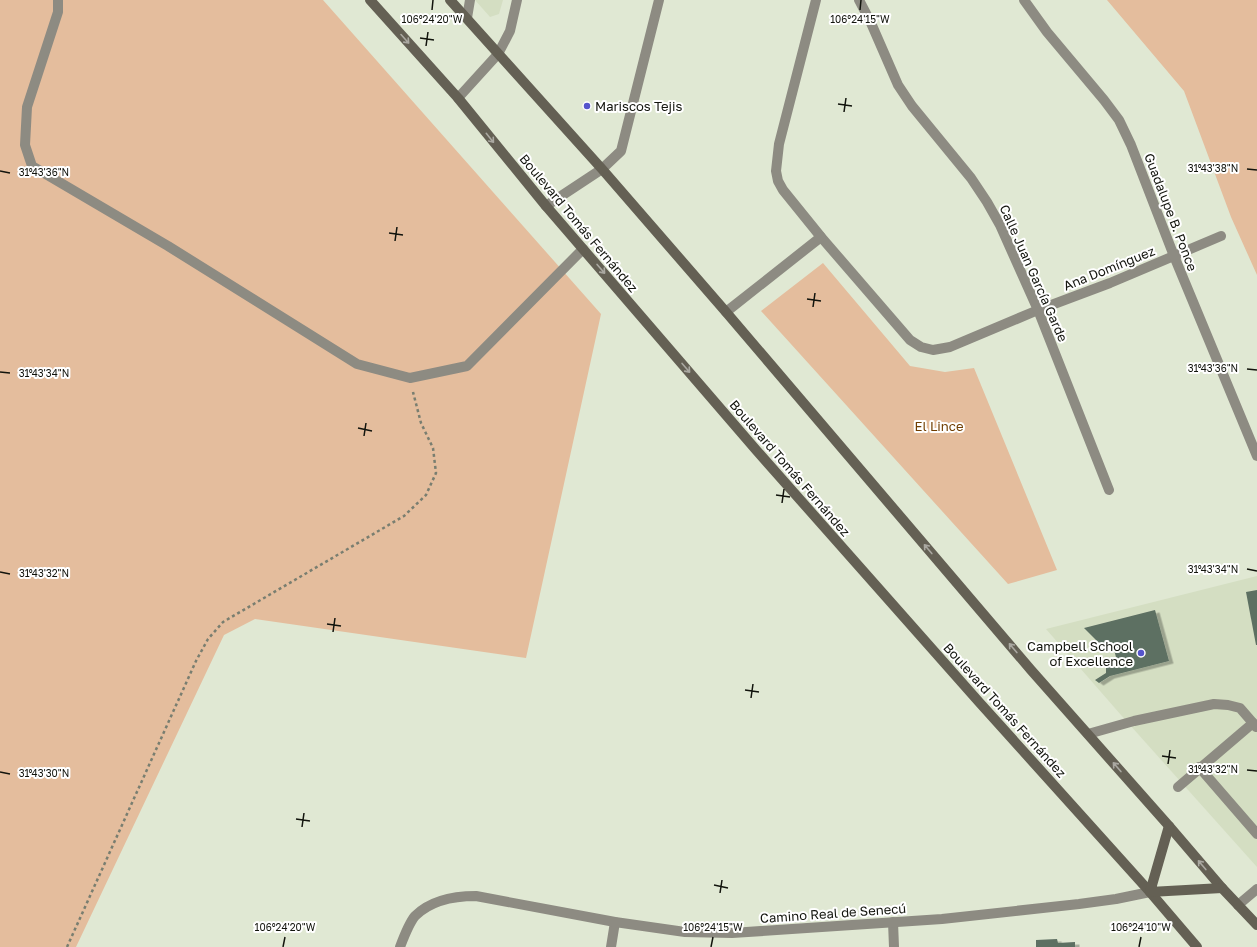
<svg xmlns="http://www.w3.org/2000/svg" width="1257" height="947" font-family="'Golos Text',sans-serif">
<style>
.built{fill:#d4dec2}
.green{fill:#e4bd9d}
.building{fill:#5d6f62;filter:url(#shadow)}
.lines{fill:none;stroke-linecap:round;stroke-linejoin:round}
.path{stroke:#797e70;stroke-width:2.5;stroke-dasharray:3 3;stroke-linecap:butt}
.service{stroke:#8d8b82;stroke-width:10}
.minor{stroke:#8d8b82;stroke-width:10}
.tertiary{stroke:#8d8b82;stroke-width:10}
.secondary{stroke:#646054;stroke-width:10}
.oneway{stroke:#aaa8a1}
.ticks{fill:none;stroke:#12140d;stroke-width:1.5}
.poi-dot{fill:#5554cc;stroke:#fff;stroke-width:1.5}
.labels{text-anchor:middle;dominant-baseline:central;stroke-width:4;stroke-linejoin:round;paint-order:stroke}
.poi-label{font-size:13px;fill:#12140d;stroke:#fff;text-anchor:start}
.street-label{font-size:13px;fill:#12140d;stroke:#fff}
.park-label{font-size:13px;fill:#6f3d00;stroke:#fff}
.ticks-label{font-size:10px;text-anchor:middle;fill:#12140d;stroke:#fff;stroke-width:4;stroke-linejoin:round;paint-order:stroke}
</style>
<defs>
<filter id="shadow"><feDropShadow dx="4.5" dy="2.5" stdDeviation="0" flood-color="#0004"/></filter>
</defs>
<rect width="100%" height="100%" fill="#e0e8d3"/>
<g class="built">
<polygon points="475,0 503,0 499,14 490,17"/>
<polygon points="1257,576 1257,867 1121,715 1046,629"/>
</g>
<g class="green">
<polygon points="0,0 323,0 601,314 526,658 255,619 224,635 76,947 0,947"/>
<polygon points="1107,0 1257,0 1257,275 1231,217 1184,91"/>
<polygon points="823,263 910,366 945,372 974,368 1057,570 1008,584 761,311"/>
</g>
<g class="building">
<polygon points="1257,590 1257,645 1256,645 1246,592"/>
<polygon points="1155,610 1169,661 1110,676 1099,683 1095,680 1106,673 1106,663 1117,661 1112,642 1101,645 1084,628"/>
<polygon points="1057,939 1058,943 1075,942 1075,947 1036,947 1036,940"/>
</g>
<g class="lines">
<polyline class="path" points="67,947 196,661 208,639 223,622 404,516 426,495 436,473 433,448 421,423 413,392"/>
<g class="service">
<polyline points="58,0 58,12 27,107 25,145 32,166 168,246 357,364 410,378 467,366 583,249"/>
<polyline points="467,18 470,0"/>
<polyline points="1088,734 1134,721 1214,704 1228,705 1240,708 1253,723"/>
<polyline points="1199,767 1257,834"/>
<polyline points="1178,787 1253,723 1256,727"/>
<polyline points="1238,905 1257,889"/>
<polyline points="893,922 894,947"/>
</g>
<g class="minor">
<polyline points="816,0 779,144 776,171 778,181 783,190 821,237 910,340 921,347 933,350 950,347 1038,310 1110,283 1221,236"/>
<polyline points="859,0 871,23 898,85 912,106 971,178 987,202 1000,225 1038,310 1109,490"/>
<polyline points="1024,0 1047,32 1104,100 1119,120 1131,145 1174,256 1257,456"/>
<polyline points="458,98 498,54 510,31 517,0"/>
<polyline points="546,206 602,169 621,151 659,0"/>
<polyline points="726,312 821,237"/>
<polyline points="611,947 615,922"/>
</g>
<path class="tertiary" d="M400,947C403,939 410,922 415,916C431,900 455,896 476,896L615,922L685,932L732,933L942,919L1079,904L1116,899L1150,892"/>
<g class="secondary">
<polyline points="370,0 458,98 546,206 757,451 979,702 1150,892 1197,947"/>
<polyline points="450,0 602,169 726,312 1031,670 1169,826 1222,888 1257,925"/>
<polyline points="1169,826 1150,892 1222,888"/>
</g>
</g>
<defs><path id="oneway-shaft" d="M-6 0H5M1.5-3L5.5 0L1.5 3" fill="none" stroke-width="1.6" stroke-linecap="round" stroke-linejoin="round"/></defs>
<g class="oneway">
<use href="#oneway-shaft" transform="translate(405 39) rotate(48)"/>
<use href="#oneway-shaft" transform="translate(490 138) rotate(51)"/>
<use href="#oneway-shaft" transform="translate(601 269) rotate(49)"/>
<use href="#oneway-shaft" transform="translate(686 368) rotate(49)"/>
<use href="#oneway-shaft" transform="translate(928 549) rotate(-130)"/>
<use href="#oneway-shaft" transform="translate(1013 648) rotate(-130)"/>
<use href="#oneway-shaft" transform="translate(1117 767) rotate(-131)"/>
<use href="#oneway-shaft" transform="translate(1202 865) rotate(-130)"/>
</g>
<path class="ticks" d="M432,10L433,0M860,10L861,0M420,38L434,40M426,46L428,32M838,104L852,106M844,112L846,98M1247,169L1257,170M0,171L10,173M389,233L403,235M395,241L397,227M807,299L821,301M813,307L815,293M1247,369L1257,370M0,372L10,373M358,428L372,431M364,436L366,423M776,495L790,497M782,503L784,489M1247,569L1257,571M0,572L10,574M327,624L341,626M333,632L335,618M745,690L759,692M751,698L753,684M1162,756L1176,758M1168,764L1170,750M1247,770L1257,771M0,772L10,774M296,819L310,821M302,827L304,813M714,885L728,888M720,893L722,880M283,947L285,937M711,947L713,937M1139,947L1141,937"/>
<g class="poi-dot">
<circle cx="587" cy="106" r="4"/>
<circle cx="1141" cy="653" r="4"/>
</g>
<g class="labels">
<g class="poi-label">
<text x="595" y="106">Mariscos Tejis</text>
<text x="1133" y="646" text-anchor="end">Campbell School<tspan x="1133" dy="15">of Excellence</tspan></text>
</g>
<g class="street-label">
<text transform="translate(1171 212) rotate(69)">Guadalupe B. Ponce</text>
<text transform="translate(579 223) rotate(50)">Boulevard Tomás Fernández</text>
<text transform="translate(1109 268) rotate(-22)">Ana Domínguez</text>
<text transform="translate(1034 273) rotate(66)">Calle Juan García Garde</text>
<text transform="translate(790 468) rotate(49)">Boulevard Tomás Fernández</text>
<text transform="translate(1005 710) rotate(48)">Boulevard Tomás Fernández</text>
<text transform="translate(833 913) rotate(-4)">Camino Real de Senecú</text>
</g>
<g class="park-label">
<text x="939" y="426">El Lince</text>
</g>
</g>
<g class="ticks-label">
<text x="432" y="23">106°24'20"W</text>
<text x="860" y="23">106°24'15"W</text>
<text x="1213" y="172">31°43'38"N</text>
<text x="44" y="176">31°43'36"N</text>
<text x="1213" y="372">31°43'36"N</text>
<text x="44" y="377">31°43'34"N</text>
<text x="1213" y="573">31°43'34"N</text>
<text x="44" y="577">31°43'32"N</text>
<text x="1213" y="773">31°43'32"N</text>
<text x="44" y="777">31°43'30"N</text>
<text x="285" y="931">106°24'20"W</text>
<text x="713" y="931">106°24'15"W</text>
<text x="1141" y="931">106°24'10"W</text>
</g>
</svg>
